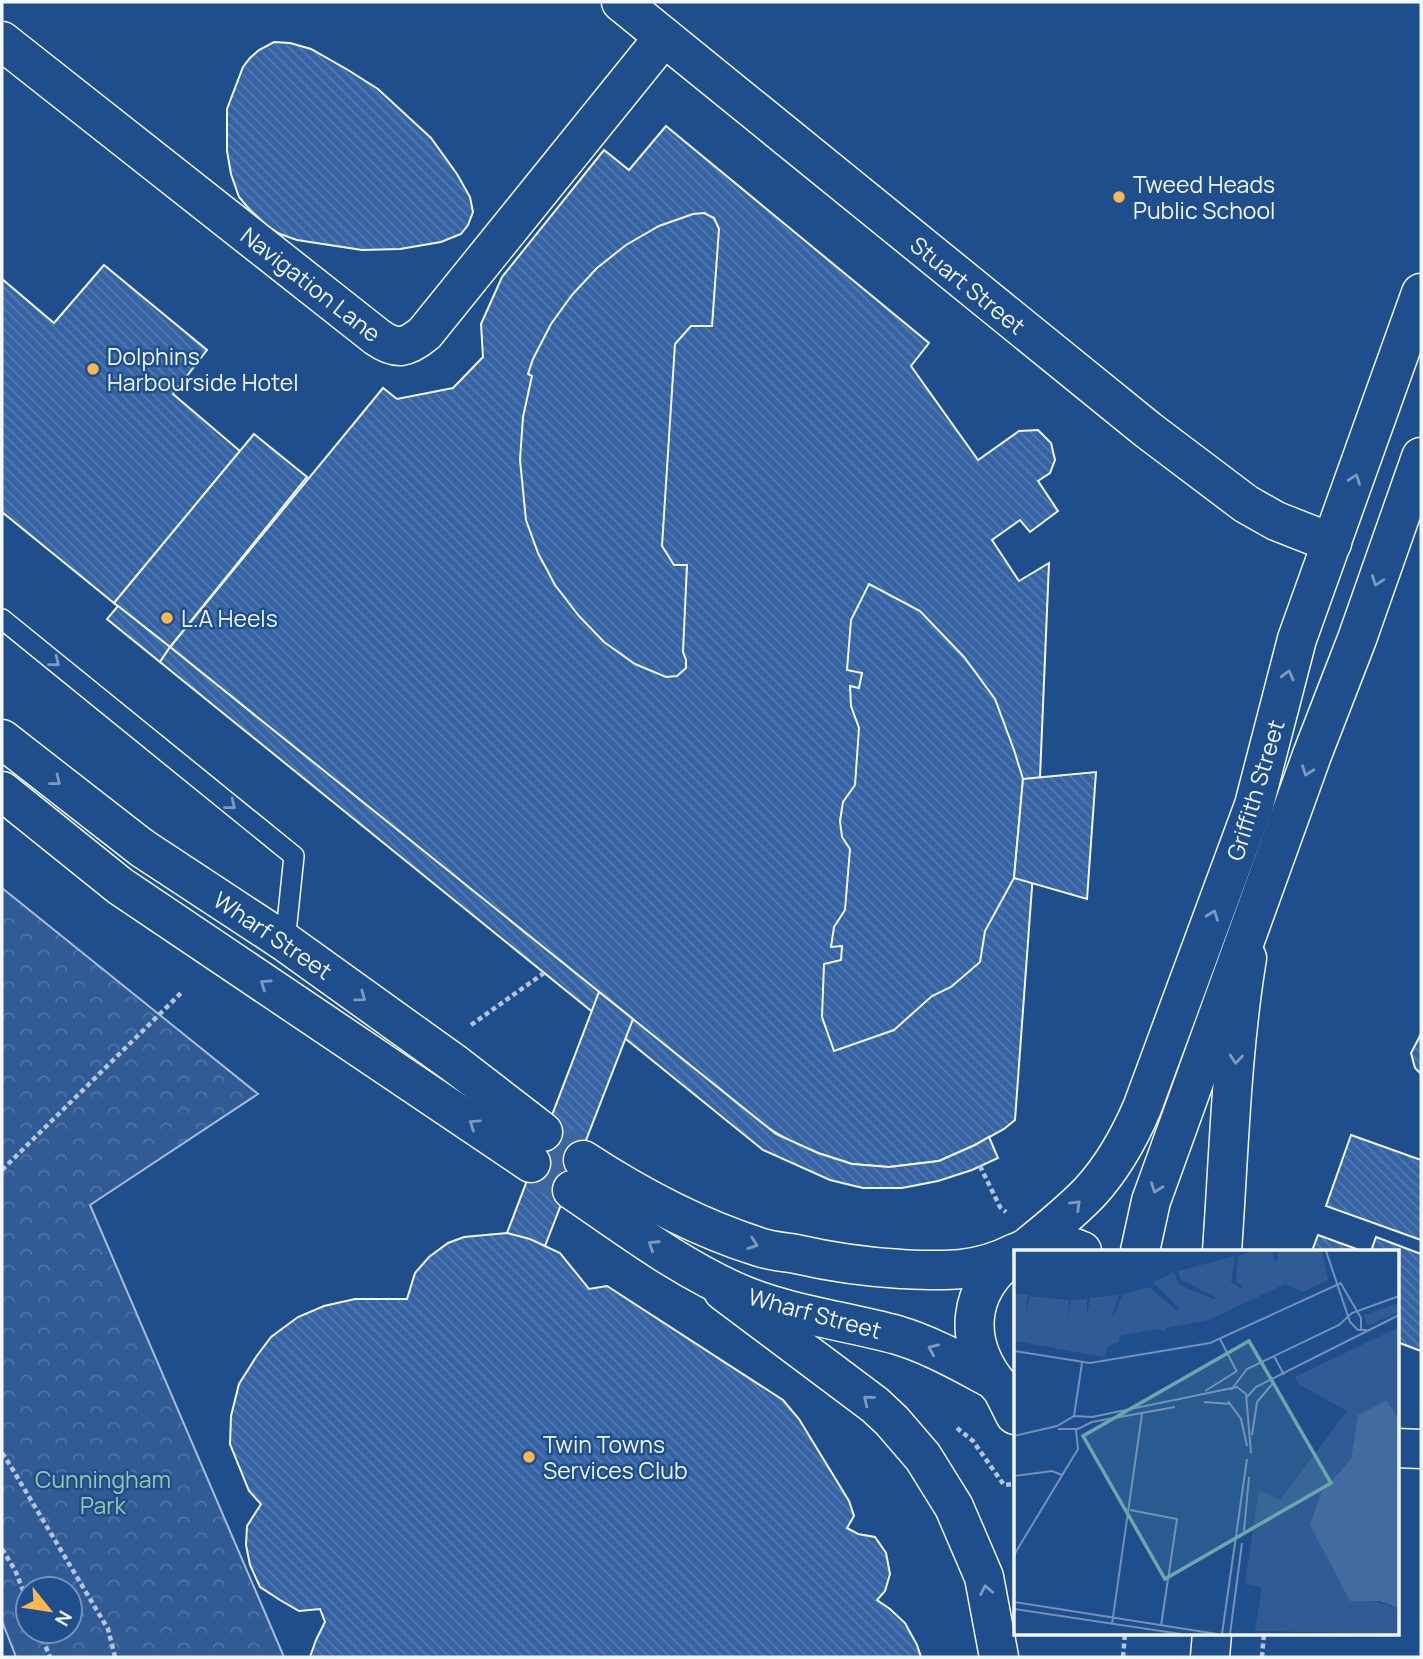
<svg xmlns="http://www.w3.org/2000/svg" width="1423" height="1659" font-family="Manrope,sans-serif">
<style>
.park{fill:url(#park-crowns);stroke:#a8bbd7;stroke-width:2;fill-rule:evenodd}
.building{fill:url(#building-back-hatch);stroke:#f2f6ff;stroke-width:2}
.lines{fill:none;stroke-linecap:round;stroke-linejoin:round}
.secondary-tunnel{stroke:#3f679d;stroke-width:38;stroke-dasharray:38 19;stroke-linecap:butt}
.service-casing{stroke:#f2f6ff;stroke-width:22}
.minor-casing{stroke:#f2f6ff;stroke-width:41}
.tertiary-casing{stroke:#f2f6ff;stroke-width:41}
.secondary-casing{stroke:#f2f6ff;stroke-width:41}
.path{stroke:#b3c4dc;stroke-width:4.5;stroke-dasharray:5 3.5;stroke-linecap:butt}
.service{stroke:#1f4e8c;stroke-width:19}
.minor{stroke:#1f4e8c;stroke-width:38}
.tertiary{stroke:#1f4e8c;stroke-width:38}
.secondary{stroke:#1f4e8c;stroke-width:38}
.oneway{stroke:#7e9ac0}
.poi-dot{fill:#ffb74d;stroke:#1f4e8c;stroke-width:2.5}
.labels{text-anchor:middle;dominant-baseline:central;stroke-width:5;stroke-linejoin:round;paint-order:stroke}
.poi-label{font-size:23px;fill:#f2f6ff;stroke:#1f4e8c;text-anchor:start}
.street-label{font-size:23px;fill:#f2f6ff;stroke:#1f4e8c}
.park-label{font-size:23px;fill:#97c8a6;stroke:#1f4e8c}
.inset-road{fill:none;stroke:#7391ba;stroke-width:2}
.view{fill:#6aa9a8;fill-opacity:0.15;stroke:#6aa9a8;stroke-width:3.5}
.inset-edge{fill:none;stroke:#f2f6ff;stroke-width:3.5}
</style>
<defs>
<pattern id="park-crowns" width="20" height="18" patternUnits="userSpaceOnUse" patternTransform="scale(1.75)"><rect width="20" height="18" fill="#305b95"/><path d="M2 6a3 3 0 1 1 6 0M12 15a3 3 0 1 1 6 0" fill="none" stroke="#4e73a5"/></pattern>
<pattern id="building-back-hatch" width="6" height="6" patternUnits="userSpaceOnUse" patternTransform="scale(1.75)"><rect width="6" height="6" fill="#3563a3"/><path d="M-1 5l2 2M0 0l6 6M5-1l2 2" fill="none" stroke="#537ab1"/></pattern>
</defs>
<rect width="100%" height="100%" fill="#1f4e8c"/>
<path class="park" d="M2,888L258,1094L90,1205L284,1657H16L2,1621ZM28,1589H70V1631H28Z"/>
<g class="building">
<polygon points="274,42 290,43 311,49 348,70 378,89 431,138 457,174 470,197 473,212 468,225 461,234 441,242 400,249 362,250 297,240 280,234 266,225 249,209 239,197 231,174 227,151 227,109 243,67 250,58 259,50"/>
<polygon points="666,126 929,343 911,366 978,460 1019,431 1038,430 1051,443 1055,460 1050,473 1038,481 1058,511 1030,532 1020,520 992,540 1019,581 1049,563 1040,777 1015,1120 1004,1129 975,1145 939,1161 889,1167 852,1164 818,1153 792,1142 763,1125 170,647 383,388 397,399 453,388 483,357 481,324 502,277 604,150 629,170"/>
<polygon points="704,213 714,218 719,229 712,326 691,326 675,344 662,546 674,565 687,565 683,652 686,660 686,668 677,676 666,677 635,664 604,642 579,616 555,585 538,553 526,520 520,460 523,417 532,376 528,374 533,359 551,324 572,295 597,268 626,245 659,226 693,214"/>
<polygon points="104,265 207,350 173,394 240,451 114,603 2,512 2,279 54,323"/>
<polygon points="254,434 307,477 170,647 114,603"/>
<polygon points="869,584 920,611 964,657 995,699 1014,750 1023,779 1014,878 985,931 980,962 951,987 932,996 894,1030 834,1051 822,1017 824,964 841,960 842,946 831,947 834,927 845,910 850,849 842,837 840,821 843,802 855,785 859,728 851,706 850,686 859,688 862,673 847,670 851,620"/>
<polygon points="118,606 170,647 160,662 107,619"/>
<polygon points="170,647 776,1134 818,1153 852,1164 889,1167 939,1161 975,1145 989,1137 998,1158 972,1170 938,1181 902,1188 863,1188 830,1180 763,1150 160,662"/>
<polygon points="1096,772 1087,899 1014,878 1023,779"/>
<polygon points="599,992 633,1019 545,1246 507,1233"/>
<polygon points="1421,1034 1421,1074 1415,1068 1411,1053"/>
<polygon points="1351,1135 1421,1160 1421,1240 1326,1206"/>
<polygon points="507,1233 530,1239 560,1253 589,1289 607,1286 783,1400 799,1419 849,1501 854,1516 847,1528 858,1534 875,1537 886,1553 890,1574 885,1591 877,1600 890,1609 905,1623 917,1645 921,1657 310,1657 316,1640 325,1622 320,1609 299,1611 280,1600 260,1587 250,1565 246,1545 247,1526 261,1504 249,1491 230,1444 231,1416 239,1384 256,1357 271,1337 298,1317 324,1306 355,1299 407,1299 415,1273 429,1257 448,1243 464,1237"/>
<polygon points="1318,1235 1362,1251 1312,1251"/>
<polygon points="1376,1237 1421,1254 1421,1351 1397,1342 1397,1251 1371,1251"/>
</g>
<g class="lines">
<g class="secondary-tunnel">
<polyline points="543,1132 583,1160"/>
<polyline points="531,1163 572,1190"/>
</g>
<g class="service-casing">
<polyline id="service" points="2,619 294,856 285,942"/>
</g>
<g class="minor-casing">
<g id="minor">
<polyline points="621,2 1148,430 1246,504 1276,521 1332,543"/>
<path d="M2,41L377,337C397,351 407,348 425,333L664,37"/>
<path d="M1222,1251C1229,1154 1231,1055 1247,958"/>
<polyline points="1397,1448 1421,1449"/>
</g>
</g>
<g class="tertiary-casing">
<g id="tertiary">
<polyline points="723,1291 875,1405 892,1421 923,1457 954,1507 984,1577 999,1657"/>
<polyline points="1002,1389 1015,1415"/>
<polyline points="1210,1657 1212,1633"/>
</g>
</g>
<g class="secondary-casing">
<g id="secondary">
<polyline points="2,739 142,848 285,942 455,1064 543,1132"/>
<polyline points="2,791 120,886 531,1163"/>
<path d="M583,1160C638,1196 696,1227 759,1247C771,1251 784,1252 796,1254C831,1262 865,1267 901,1269C943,1271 976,1273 1015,1253"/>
<path d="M572,1190C627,1227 681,1269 743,1295C792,1315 846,1321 897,1335C931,1345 962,1363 994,1380"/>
<path d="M1024,1250C1047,1231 1070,1213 1090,1192C1112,1168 1129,1138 1142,1108L1254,805L1297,639L1421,293"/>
<path d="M1020,1251C1042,1243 1061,1241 1082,1251"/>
<polyline points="1140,1251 1151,1201 1159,1179 1312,755 1357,639 1421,457"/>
<path d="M999,1386C963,1342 966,1290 1013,1256"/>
</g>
</g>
<g class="path">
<polyline points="471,1025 544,973"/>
<polyline points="980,1166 1000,1207 1006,1212"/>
<polyline points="2,1170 181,993"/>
<polyline points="957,1428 973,1441 1004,1485 1015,1484"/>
<polyline points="2,1453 10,1465 108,1629 115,1657"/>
<polyline points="2,1549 15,1570 28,1603"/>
<polyline points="39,1631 50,1657"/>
<polyline points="1123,1657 1125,1633"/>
<polyline points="1262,1657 1264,1633"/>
</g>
<use href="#service" class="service"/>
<use href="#minor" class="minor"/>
<use href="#tertiary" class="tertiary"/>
<use href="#secondary" class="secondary"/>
</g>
<defs><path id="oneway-chevron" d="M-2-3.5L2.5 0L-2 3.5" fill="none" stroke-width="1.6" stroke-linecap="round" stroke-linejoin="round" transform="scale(1.75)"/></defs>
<g class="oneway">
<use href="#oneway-chevron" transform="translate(1355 479) rotate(-70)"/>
<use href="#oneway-chevron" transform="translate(1377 581) rotate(109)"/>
<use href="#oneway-chevron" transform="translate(55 662) rotate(39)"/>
<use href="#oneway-chevron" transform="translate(1288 675) rotate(-76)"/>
<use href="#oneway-chevron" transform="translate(1307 771) rotate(110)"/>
<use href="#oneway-chevron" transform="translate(56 781) rotate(38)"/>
<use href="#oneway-chevron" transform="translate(231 805) rotate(39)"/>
<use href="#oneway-chevron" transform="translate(1213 915) rotate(-70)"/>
<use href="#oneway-chevron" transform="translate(265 984) rotate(-146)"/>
<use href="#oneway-chevron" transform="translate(361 997) rotate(36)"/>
<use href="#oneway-chevron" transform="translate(1236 1059) rotate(95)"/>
<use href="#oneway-chevron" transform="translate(474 1124) rotate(-146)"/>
<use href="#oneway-chevron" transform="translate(1156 1188) rotate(110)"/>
<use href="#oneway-chevron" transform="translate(1076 1205) rotate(-44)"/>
<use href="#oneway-chevron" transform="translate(753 1244) rotate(19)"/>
<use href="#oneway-chevron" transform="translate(653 1245) rotate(-147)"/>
<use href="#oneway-chevron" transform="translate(933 1349) rotate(-156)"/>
<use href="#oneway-chevron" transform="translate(868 1400) rotate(-141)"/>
<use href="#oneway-chevron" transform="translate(986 1590) rotate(-101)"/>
</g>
<g class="poi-dot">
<circle cx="1119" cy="197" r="7"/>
<circle cx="93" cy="369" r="7"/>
<circle cx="167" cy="618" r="7"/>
<circle cx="529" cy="1457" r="7"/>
</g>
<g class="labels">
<g class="poi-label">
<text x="1133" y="184">Tweed Heads<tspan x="1133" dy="26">Public School</tspan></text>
<text x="107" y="356">Dolphins<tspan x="107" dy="26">Harbourside Hotel</tspan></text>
<text x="181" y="618">L.A Heels</text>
<text x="543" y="1444">Twin Towns<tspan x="543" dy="26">Services Club</tspan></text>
</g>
<g class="street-label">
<text transform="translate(311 284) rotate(38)">Navigation Lane</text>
<text transform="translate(968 285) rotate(39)">Stuart Street</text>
<text transform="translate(1255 790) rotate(-73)">Griffith Street</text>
<text transform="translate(273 935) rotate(34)">Wharf Street</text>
<text transform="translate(815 1313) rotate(15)">Wharf Street</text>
</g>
<g class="park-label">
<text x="103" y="1479">Cunningham<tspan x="103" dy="26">Park</tspan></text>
</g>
</g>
<g transform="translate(1014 1250)">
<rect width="385" height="385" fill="#1f4e8c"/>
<path d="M221,6L217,32L226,38L216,44L203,48L166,29L164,21ZM160,22L165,35L200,49L166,59L139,32ZM385,53V62L353,76L350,65Z" fill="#305b95"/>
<path d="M239,1H259L260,12L264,9L263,1H308L314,30L289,42L271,34L195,70L151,78L152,82L144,79L105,86V92L94,96L91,107L0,91V43L14,45L12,63L16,46L55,50L54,70L57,50L73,49V67L76,48L105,45L96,73L109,44L135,37L162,60L216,44L229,36L222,33L224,6ZM385,77V171L373,150L344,165L337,209L307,243L351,349L385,358V384L241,381L248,337L231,334L245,240L266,250L333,161L284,134L281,127Z" fill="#305b95"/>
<path d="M373,150L385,171V358L366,351H336L296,275L307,243L337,209L344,165Z" fill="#446ba0"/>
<path class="inset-road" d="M312,1L336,72L344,80H353M326,32L347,68V81M206,89L223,122M0,101L76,113L196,93L327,33M260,106L270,125M217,140L233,119L325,75L338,63L385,46M191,141L223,121M232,148L242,137L385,65M214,151L227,169L233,196M190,152L217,154M60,166L68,113M44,179H64L78,172L161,157M238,185L243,152L260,132M0,186L43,176L60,166L78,167L223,137L232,144L237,203M0,226L38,221L48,225M116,260L163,269L147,376M230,281L235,227M0,305L64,199L62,180M0,352L203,384M0,359L167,384M98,374L128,164M208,384L233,209M216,384L228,293"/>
<path class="view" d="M235,91L317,233L151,329L69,186Z"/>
<rect width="385" height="385" class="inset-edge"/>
</g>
<rect width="1423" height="1659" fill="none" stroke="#f2f6ff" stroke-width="7"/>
<g transform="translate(49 1610) rotate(120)"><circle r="33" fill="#1f4e8c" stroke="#7391ba" stroke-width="2"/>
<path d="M0-5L12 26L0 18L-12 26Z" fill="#ffb74d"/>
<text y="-10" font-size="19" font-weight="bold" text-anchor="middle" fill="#f2f6ff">N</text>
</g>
</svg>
